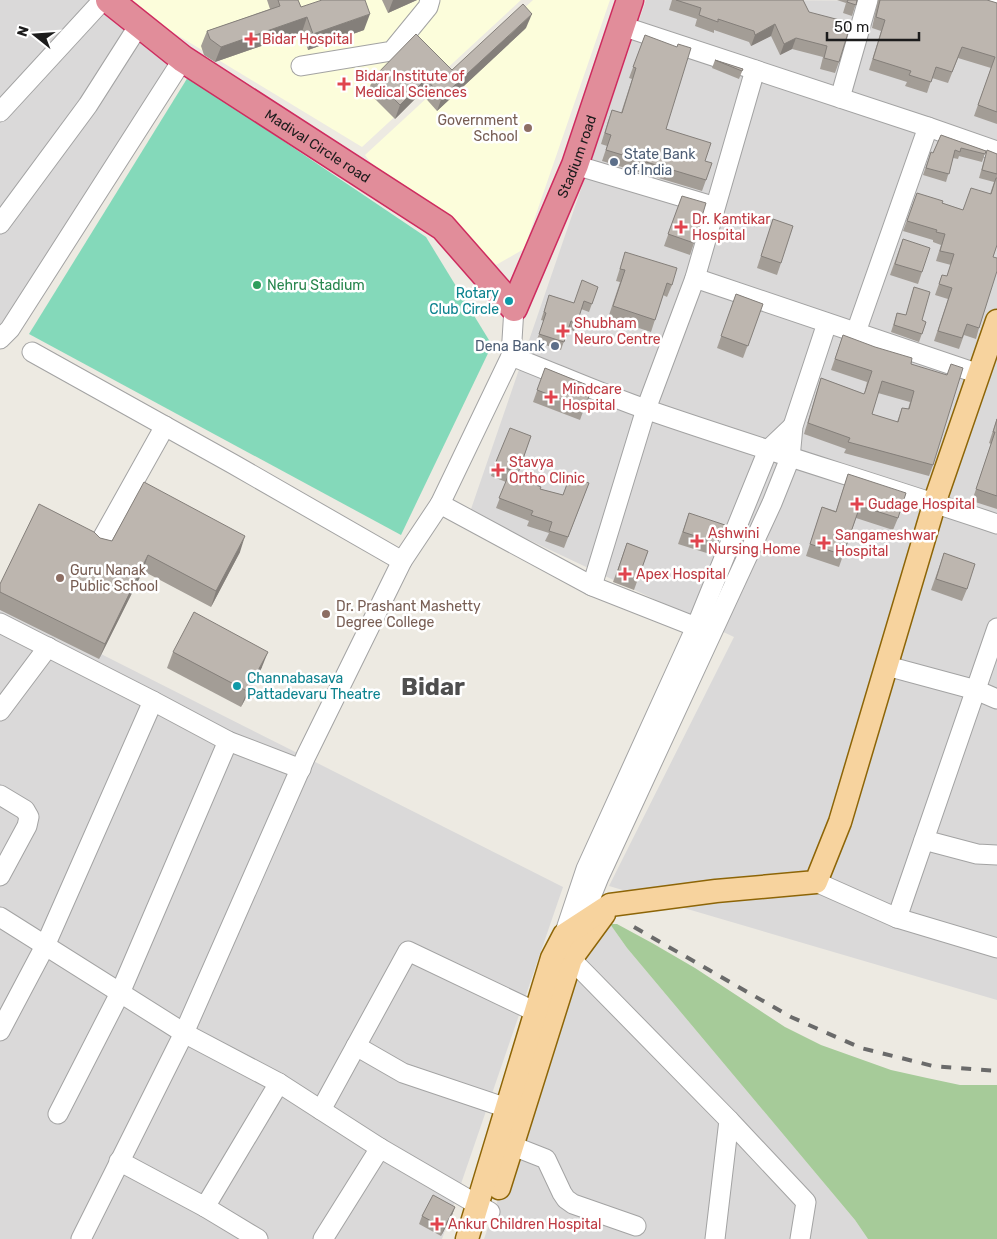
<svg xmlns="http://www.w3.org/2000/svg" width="997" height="1239" font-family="Rubik,sans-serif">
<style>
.residential{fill:#dad9d9}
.education{fill:#fcfddb}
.forest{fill:#a6cb99}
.pitch{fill:#84d9ba}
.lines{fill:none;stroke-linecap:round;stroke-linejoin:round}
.minor-casing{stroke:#a3a3a3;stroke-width:21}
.major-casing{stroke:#8d6507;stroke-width:25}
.highway-casing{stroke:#ce2c5f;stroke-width:29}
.minor{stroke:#fff;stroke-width:19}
.major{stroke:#f7d39e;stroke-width:22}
.highway{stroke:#e18d9a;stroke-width:26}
.rail{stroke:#6a6a6a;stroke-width:4;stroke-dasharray:10 10;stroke-linecap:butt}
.wall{fill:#a39d96;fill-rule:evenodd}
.shaded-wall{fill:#847f7a}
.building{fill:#bdb6af;stroke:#847f7a;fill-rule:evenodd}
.health-dot{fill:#e0444e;stroke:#fff;stroke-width:2}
.education-dot{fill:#8d6e63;stroke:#fff;stroke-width:2}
.service-dot{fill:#5c6f8a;stroke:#fff;stroke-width:2}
.leisure-dot{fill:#2e9e5b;stroke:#fff;stroke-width:2}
.culture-dot{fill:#0f9aa8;stroke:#fff;stroke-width:2}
.labels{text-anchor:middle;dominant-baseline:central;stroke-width:5;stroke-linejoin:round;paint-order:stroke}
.health-label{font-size:14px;fill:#be3a42;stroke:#fff;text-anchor:start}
.education-label{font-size:14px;fill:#785e54;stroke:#fff;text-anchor:start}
.street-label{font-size:14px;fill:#1c1c1c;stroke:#fff}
.service-label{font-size:14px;fill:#4e5e75;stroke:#fff;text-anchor:start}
.leisure-label{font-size:14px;fill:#27864d;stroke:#fff;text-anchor:start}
.culture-label{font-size:14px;fill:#0d838f;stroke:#fff;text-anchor:end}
.town-label{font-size:24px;font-weight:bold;fill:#4f4f4f;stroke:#fff}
</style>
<rect width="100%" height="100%" fill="#edeae2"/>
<g class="residential">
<polygon points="0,0 100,0 182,66 0,325"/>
<polygon points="646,0 997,1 997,1000 609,886 734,637 470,512"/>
<polygon points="0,603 563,887 442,1239 0,1239"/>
<polygon points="610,924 627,948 855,1220 868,1239 484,1239 583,957"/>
</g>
<g class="education">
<polygon points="131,0 521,0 362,147 154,21"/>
<polygon points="533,0 610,0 524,249 496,265 443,216 370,162 365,155"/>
</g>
<polygon class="forest" points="610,924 617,924 652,943 695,968 785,1027 821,1045 891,1070 927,1078 960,1085 997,1085 997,1239 868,1239 855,1220 627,948"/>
<polygon class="pitch" points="188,77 426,237 492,345 401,535 29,334"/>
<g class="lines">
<g class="minor-casing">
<g id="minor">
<polyline points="994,0 997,1"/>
<polyline points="622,26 928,127 997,151"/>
<polyline points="301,66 392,51 428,7 430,0"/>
<polyline points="840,98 868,0"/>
<polyline points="0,112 103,0"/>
<polyline points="575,165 706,204"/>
<polyline points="0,224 88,105 139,25"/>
<polyline points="695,278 979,374"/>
<polyline points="514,308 511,356 440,504 592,586 696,627"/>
<polyline points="856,332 928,127"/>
<polyline points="0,339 10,329 183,59"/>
<polyline points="32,352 233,464 402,561"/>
<path d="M511,356C557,374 602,394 648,410C764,450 881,485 997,524"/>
<polyline points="99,544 165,426"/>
<polyline points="592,586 646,409 695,278 755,70"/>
<polyline points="0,623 153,701 228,741 301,769"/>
<polyline points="887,666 976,690 997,699"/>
<polyline points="0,711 48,647"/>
<polyline points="0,795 25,810 29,817 27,826 0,876"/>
<polyline points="924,840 977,854 997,855"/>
<polyline points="816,882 897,918 997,948"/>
<polyline points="0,917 184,1033 279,1083 380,1148 490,1212"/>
<polyline points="897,918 997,628"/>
<polyline points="581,929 580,924 599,877 772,503 790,458 793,426 827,323"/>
<polyline points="0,1031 45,946 153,701"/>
<polyline points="356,1046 403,1073 507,1108"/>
<polyline points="321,1110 408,951 536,1012"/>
<polyline points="58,1114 120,993 228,741"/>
<polyline points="729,1120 806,1202 800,1239"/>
<polyline points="513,1146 546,1159 562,1193 566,1199 573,1204 636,1226"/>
<polyline points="119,1161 205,1207 279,1083"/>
<polyline points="205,1207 258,1239"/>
<polyline points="81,1239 184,1033 306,756 402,561 440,504"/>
<polyline points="323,1239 380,1148"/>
<polyline points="715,1239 729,1120 571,959 564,935 586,869 696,627 768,450 793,426"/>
</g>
</g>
<g class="major-casing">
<g id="major">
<polyline points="499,1188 571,959 604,914"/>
<polyline points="467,1239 552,958 564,935 610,905 716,891 816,882 840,822 937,495 997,321"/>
</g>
</g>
<g class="highway-casing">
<g id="highway">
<path id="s1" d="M109,0L183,59L443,227L514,308L575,165L630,0"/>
</g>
</g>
<use href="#minor" class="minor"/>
<use href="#major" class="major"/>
<use href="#highway" class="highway"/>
<polyline class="rail" points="634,927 791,1017 861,1048 933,1066 997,1071"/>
</g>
<g class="wall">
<polygon points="267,0 298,0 301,7 364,30 308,50 302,32 215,62 204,55 201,46 207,31 270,9"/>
<polygon points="382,0 417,0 388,13"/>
<polygon points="672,0 803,0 809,12 839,62 835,73 820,69 823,57 792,49 780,55 771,36 751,46 749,42 714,30 714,33 695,26 697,19 669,10"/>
<polygon points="837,0 857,0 852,16 843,13 846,3"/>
<polygon points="878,0 987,0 997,3 997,124 974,116 991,68 958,58 948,83 932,78 927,93 905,86 907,82 869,70 881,31 872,28"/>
<polygon points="526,28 437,111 421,93 395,119 368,92 373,78 452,70"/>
<polygon points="645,35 666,129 705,161 706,180 702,191 602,161 607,146 601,144 608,121 612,110 621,113 632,79 629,78"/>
<polygon points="715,60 743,69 739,79 712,68"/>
<polygon points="941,135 986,151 982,162 959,156 958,159 953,158 946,182 923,175 931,152 933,153"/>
<polygon points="987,150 997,154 997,245 993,257 979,328 976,339 964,335 959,349 934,341 948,299 935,295 942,275 947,276 951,265 936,261 941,245 933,242 933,240 903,231 917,193 942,203 963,210 990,194 994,182 979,178"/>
<polygon points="682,196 694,243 690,255 664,246"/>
<polygon points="773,219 781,263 777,275 757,268"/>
<polygon points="903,239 922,272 918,284 890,275"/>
<polygon points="625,252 672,285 667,297 663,295 651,332 608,318 620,282 616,281"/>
<polygon points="598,287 589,312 581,309 574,331 568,329 561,350 536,342 544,321 541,320 549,295 574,303"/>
<polygon points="914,287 922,320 926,322 919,342 891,332 897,313 906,315"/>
<polygon points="736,294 763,304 743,358 717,348"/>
<path d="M843,335L911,364L933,465L929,476L844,453L846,449L804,434L821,378L864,394L867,382L831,370ZM878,393L910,402L908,409L902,408L897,422L872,414Z"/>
<polygon points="545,368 592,387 580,420 533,402"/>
<polygon points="997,418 997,509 972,501 991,444 989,443"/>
<polygon points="531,436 517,477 540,489 563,495 589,483 564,548 545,541 549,533 527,526 529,521 496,508 506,482 491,476 495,464"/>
<polygon points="848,474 898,518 893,530 856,518 839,567 806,556 822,507 836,511"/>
<polygon points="689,513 721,536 713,555 678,544"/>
<polygon points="100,538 112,541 240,552 211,607 143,571 99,659 0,610 0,584"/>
<polygon points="627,543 648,551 634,590 613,582"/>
<polygon points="944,553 967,589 962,601 931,590"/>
<polygon points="173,652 262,667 241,707 167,668"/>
<polygon points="455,1207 452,1215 441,1236 419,1224 422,1216"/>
</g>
<g class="shaded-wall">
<polygon points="393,0 417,0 388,13"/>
<polygon points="370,14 364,30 308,50 313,34"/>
<polygon points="532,14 526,28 437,111 442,97"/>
<polygon points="307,17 302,32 215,62 221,47"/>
<polygon points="775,24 771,36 751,46 755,35"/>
<polygon points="796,38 792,49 780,55 784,44"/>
<polygon points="426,79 421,93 395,119 400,105"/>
<polygon points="245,536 240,552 211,607 216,591"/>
<polygon points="148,555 143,571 99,659 105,644"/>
<polygon points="268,652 262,667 241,707 247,691"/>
<polygon points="455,1207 452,1215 441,1236 444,1228"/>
</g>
<g class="building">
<polygon points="278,0 298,0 301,7 322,0 365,0 370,14 313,34 307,17 221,47 210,39 207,31 280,6"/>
<polygon points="676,0 803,0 809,12 851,23 839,62 824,58 827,46 796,38 784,44 775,24 755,35 754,31 718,19 718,22 699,15 701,8"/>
<polygon points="848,0 857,0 856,5 847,2"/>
<polygon points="880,0 987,0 997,3 997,112 978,105 995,57 962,47 952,72 936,67 931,82 909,75 911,71 873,59 885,20 876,17"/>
<polygon points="523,4 532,14 442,97 426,79 400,105 373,78 416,34 452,70"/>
<polygon points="645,35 677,47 678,44 691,48 666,129 711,143 705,161 712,163 706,180 606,150 611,135 605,133 612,110 622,113 636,68 633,67"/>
<polygon points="715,60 743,69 742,71"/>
<polygon points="941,135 986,151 985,154 961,148 960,152 955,150 949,174 926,168 931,152 933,153"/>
<polygon points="987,150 997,154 997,174 982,170"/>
<polygon points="996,178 997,178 997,245 993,257 997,258 997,271 979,328 967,324 962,338 938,331 952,288 939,284 942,275 947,276 954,254 940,251 945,234 936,232 937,230 907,221 917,193 943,201 942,203 963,210 971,188 991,194"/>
<polygon points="682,196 706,203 694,243 668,234"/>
<polygon points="773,219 793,226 781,263 761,256"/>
<polygon points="903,239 930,248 922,272 895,264"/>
<polygon points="625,252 677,268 672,285 667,283 655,320 613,306 625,270 620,269"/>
<polygon points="582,280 598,287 592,304 584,301 577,323 571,321 564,342 539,334 546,313 544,312 549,295 574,303"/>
<polygon points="914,287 930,292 922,320 926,322 922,334 894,325 897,313 906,315"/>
<polygon points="736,294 763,304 748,346 721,336"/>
<path d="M843,335L875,347L912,358L911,364L947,375L951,364L963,368L933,465L848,442L850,438L808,423L821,378L864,394L865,392L872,371L835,359ZM882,381L914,391L909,409L902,408L898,422L872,414Z"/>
<polygon points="545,368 592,387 585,408 537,390"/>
<polygon points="997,419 997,496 976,489 995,432 993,432"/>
<polygon points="510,428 531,436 518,473 495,464"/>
<polygon points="509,474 541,487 540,489 563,495 570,476 589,483 568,537 549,531 552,522 531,515 533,511 499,498"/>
<polygon points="848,474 906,493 898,518 860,506 843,555 810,544 822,507 836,512"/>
<polygon points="144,482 245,536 216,591 148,555 105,644 0,592 0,584 39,504 94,532 100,538 112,541"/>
<polygon points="689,513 725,525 717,543 683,532"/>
<polygon points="627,543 648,551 638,579 618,570"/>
<polygon points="944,553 975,564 967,589 936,579"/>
<polygon points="194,612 268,652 247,691 173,652"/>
<polygon points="433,1195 455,1207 444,1228 422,1216"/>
</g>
<g class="health-dot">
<path d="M248.5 31.5h5v5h5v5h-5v5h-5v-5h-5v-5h5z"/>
<path d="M341.5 76.5h5v5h5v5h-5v5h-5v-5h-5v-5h5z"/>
<path d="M678.5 219.5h5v5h5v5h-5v5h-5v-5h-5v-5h5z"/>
<path d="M560.5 323.5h5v5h5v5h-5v5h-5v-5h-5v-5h5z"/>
<path d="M548.5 389.5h5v5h5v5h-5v5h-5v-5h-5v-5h5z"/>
<path d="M495.5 462.5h5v5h5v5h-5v5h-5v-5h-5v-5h5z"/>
<path d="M854.5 496.5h5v5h5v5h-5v5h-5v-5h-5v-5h5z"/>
<path d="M694.5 533.5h5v5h5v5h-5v5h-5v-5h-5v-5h5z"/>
<path d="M821.5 535.5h5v5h5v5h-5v5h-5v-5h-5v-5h5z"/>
<path d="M622.5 566.5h5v5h5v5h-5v5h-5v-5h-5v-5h5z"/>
<path d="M434.5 1216.5h5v5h5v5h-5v5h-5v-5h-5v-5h5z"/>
</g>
<g class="education-dot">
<circle cx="528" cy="128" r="5"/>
<circle cx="60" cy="578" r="5"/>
<circle cx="326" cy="614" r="5"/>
</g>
<g class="service-dot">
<circle cx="614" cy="162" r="5"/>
<circle cx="555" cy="346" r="5"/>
</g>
<circle class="leisure-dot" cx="257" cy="285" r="5"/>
<g class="culture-dot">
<circle cx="509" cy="301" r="5"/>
<circle cx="237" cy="686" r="5"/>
</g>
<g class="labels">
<g class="health-label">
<text x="262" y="39">Bidar Hospital</text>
<text x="355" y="76">Bidar Institute of<tspan x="355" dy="16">Medical Sciences</tspan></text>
<text x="692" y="219">Dr. Kamtikar<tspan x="692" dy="16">Hospital</tspan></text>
<text x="574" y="323">Shubham<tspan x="574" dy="16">Neuro Centre</tspan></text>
<text x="562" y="389">Mindcare<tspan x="562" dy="16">Hospital</tspan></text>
<text x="509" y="462">Stavya<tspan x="509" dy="16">Ortho Clinic</tspan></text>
<text x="868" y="504">Gudage Hospital</text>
<text x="708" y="533">Ashwini<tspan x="708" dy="16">Nursing Home</tspan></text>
<text x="835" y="535">Sangameshwar<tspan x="835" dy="16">Hospital</tspan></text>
<text x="636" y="574">Apex Hospital</text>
<text x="448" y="1224">Ankur Children Hospital</text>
</g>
<g class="education-label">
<text x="518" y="120" text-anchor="end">Government<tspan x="518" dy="16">School</tspan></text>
<text x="70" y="570">Guru Nanak<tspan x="70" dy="16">Public School</tspan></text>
<text x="336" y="606">Dr. Prashant Mashetty<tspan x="336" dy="16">Degree College</tspan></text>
</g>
<g class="street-label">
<text stroke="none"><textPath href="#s1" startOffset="255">Madival Circle road</textPath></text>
<text stroke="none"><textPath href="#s1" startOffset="676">Stadium road</textPath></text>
</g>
<g class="service-label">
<text x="624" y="154">State Bank<tspan x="624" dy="16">of India</tspan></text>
<text x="545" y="346" text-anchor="end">Dena Bank</text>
</g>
<g class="leisure-label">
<text x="267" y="285">Nehru Stadium</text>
</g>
<g class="culture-label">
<text x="499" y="293">Rotary<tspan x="499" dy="16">Club Circle</tspan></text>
<text x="247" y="678" text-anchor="start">Channabasava<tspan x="247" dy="16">Pattadevaru Theatre</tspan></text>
</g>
<g class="town-label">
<text x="433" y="687">Bidar</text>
</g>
</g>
<g transform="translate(35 35) rotate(287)" stroke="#ffffff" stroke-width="4" paint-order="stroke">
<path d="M0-4L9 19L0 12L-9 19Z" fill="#1c1c1c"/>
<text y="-8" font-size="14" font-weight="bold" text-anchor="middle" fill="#1c1c1c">N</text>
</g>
<path d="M827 32v8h92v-8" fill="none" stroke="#1c1c1c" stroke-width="2.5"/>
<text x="834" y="32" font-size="15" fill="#1c1c1c" stroke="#ffffff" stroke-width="4" paint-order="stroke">50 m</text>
</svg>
